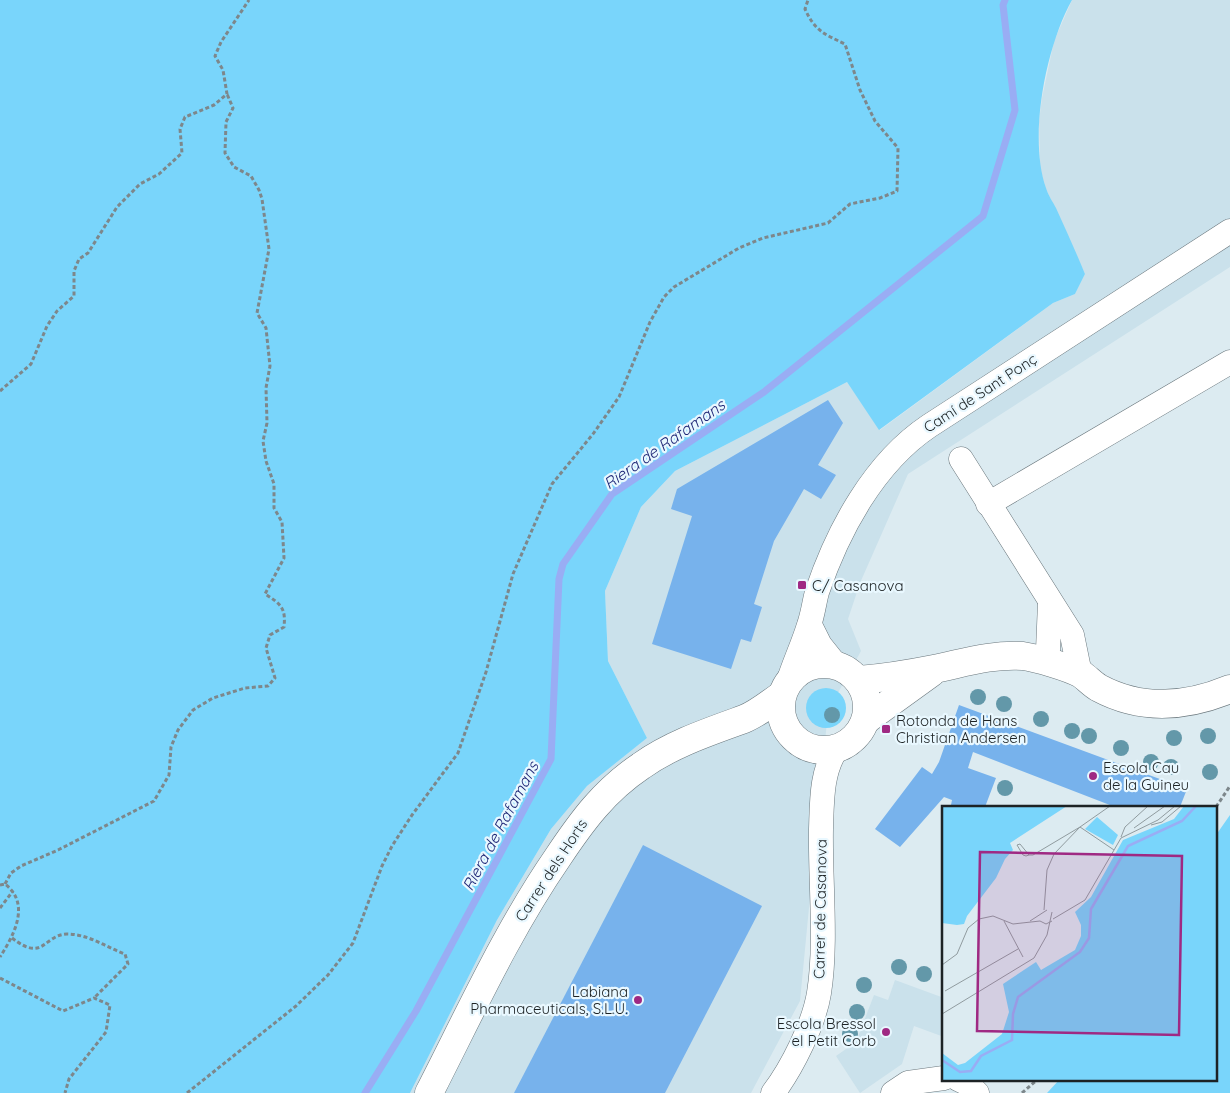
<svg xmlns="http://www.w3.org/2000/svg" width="1230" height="1093" font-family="Quicksand,sans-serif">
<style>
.built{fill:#cae1eb}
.green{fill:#79d5fb}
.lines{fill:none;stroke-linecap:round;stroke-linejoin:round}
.stream{stroke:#99adf4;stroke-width:7}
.building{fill:#77b2ec}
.minor-casing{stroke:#6a777d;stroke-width:25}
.tertiary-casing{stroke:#6a777d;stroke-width:29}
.path{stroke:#7d878b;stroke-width:3;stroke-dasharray:4 2.5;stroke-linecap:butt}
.minor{stroke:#fff;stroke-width:24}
.tertiary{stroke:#fff;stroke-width:28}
.tree{fill:#6398a9}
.poi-dot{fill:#9f2983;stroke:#e9f8ff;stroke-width:2}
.labels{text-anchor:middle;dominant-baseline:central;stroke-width:4.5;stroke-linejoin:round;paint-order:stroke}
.street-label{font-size:15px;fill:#1d2325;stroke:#e9f8ff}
.poi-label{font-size:15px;fill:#1d2325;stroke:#e9f8ff;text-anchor:start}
.water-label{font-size:16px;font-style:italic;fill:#1e2676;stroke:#e9f8ff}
.inset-river{fill:none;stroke:#99adf4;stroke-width:2.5}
.inset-road{fill:none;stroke:#909b9f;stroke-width:1}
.view{fill:#9f2983;fill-opacity:0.15;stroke:#9f2983;stroke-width:2.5}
.inset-edge{fill:none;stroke:#1d2325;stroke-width:2.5}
</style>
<rect width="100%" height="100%" fill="#dcebf1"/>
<g class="built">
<polygon points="1072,0 1230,0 1230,267 908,474 860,583 848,619 861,651 828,711 800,1001 751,1093 410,1093 497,920 551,829 587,786 647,738 608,661 605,591 641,507 675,471 847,382 880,430 1053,303 1075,294 1085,274 1046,189 1040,168 1039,121 1042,98 1054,41"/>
<polygon points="895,980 944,998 944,1037 914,1026 902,1064 860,1093 836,1056 856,1042 874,995 888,1000"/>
</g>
<g class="green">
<path d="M0,0H1072C1046,46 1028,137 1046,188C1048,195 1053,202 1056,208C1066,230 1076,252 1085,274L1075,294L1053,303L879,430L847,382L675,471L641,507L605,591L608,661L647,738L587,786L551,829L497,920L410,1093H0Z"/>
<circle cx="826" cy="708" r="20"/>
<polygon points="1230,815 1230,1093 1047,1093 1060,1079 1216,1079 1216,835"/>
</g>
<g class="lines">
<polyline class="stream" points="365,1093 416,1011 551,759 559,579 563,564 612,494 764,392 983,216 1015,110 1003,5 1005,0"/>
</g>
<g class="building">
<polygon points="828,400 843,423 818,465 836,475 821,499 804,489 774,541 754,604 762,607 751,642 741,639 731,669 652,644 692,516 671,509 677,489"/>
<polygon points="959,705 1187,789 1180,807 1115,807 973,752 968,768 996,778 985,807 955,807 951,805 952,800 944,797 900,847 875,829 922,767 932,774 939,762"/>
<polygon points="643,845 762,906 665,1093 514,1093"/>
</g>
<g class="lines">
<g class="minor-casing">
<g id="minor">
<polyline points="961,459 1072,635 1080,674"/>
<polyline points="988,504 1230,362"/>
<polyline points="810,625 820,645 836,665"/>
<polyline points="1040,659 1048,650 1050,603"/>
<path d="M788,683C794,663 803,645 809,625C813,614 814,603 817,592C838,530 874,463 929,426L1230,231"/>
<polyline points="958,1079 968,1084 977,1093"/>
<path d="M773,1093C792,1068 814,1024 819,993C827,943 820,880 821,829C822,801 821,772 837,748"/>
<polyline points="893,1093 908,1083 944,1078"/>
</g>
</g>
<g class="tertiary-casing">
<g id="tertiary">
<circle cx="824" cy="707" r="43"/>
<path d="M859,680C884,678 909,674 934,669C964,663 991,654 1023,656C1037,658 1068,667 1081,674C1087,678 1092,684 1099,688C1142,711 1187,707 1230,689"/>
<polyline points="866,720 931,673"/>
<path d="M429,1093C470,1013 507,931 558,857C582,821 604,791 641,766C672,744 708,732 744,719C757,714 770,703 782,695"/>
</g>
</g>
<g class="path">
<polyline points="0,391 31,364 47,326 57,311 74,296 74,271 79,259 88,253 117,207 140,184 159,174 182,153 180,129 185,117 214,105 227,94 223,70 215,56 221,42 249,0"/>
<polyline points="1216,807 1230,786"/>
<path d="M5,884L11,873L21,866L58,850L154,801L169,775L171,747L178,730L193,710L213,698L245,688L268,686L275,678L266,648L270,635L284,627C286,608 281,604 265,594L284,558L282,522L274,508V484L266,461L263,441L267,423L266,388L270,366L266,328L257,313L269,249L262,199L259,190L251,176L234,167L225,153L226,122L233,108L227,94"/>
<path d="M0,885L5,884C31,904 14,935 0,957"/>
<polyline points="0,908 13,891"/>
<path d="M12,938C44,963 43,935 67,934C88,934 106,947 125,954L128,964L94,998"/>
<polyline points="0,978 63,1011 94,998 110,1005 106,1032 69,1079 65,1093"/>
<path d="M187,1093L296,1006L328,975L353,943L382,866L392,846L412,815L458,753L486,672L513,574L552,484L593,434L619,397L650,322L664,297L674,287L739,248L763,238L828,223L850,204L880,198L897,191L898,148L875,121L860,90L845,44C824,34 815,31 805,9L808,0"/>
<polyline points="1022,1093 1038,1079"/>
</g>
<use href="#minor" class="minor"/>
<use href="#tertiary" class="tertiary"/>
</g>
<g class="tree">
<circle cx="978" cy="697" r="8"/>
<circle cx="1004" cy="704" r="8"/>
<circle cx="832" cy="715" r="8"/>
<circle cx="1041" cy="719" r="8"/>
<circle cx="1072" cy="731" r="8"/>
<circle cx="1089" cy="736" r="8"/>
<circle cx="1208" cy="736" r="8"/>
<circle cx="1174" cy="738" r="8"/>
<circle cx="1121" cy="748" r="8"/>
<circle cx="1151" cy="762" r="8"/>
<circle cx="1171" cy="767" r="8"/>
<circle cx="1210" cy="772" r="8"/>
<circle cx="1005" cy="788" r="8"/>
<circle cx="899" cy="967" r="8"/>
<circle cx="924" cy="974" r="8"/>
<circle cx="864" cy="985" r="8"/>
<circle cx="857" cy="1012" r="8"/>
<circle cx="850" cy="1034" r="8"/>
</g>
<g class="poi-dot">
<rect x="797" y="580" width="10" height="10" rx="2.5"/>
<rect x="881" y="724" width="10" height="10" rx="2.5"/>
<circle cx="1093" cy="776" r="5"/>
<circle cx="638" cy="1000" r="5"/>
<circle cx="886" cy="1032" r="5"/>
</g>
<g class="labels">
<g class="street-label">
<text transform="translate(980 393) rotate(-33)">Camí de Sant Ponç</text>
<text transform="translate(551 870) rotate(-57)">Carrer dels Horts</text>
<text transform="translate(820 909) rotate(-89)">Carrer de Casanova</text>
</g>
<g class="poi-label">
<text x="812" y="585">C/ Casanova</text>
<text x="896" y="720">Rotonda de Hans<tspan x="896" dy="17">Christian Andersen</tspan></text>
<text x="1103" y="767">Escola Cau<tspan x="1103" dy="17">de la Guineu</tspan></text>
<text x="628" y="991" text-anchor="end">Labiana<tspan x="628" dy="17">Pharmaceuticals, S.L.U.</tspan></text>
<text x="876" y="1023" text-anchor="end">Escola Bressol<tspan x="876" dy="17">el Petit Corb</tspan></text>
</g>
<g class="water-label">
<text transform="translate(664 444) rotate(-35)">Riera de Rafamans</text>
<text transform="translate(500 826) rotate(-62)">Riera de Rafamans</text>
</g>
</g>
<g transform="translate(942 806)">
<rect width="275" height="275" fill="#dcebf1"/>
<path d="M0,0H125L68,37L71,44L63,53L54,72L25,110L22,118L15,119L0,117ZM242,0H275V275H0V247L16,259L23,257L60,228L67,206L61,178L94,156L99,164L133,144L139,130V119L133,106L149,91L181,34L232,13ZM155,11L176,29L171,39L143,23Z" fill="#79d5fb"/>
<path class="inset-river" d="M0,254L18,266L29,265L39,250L70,234L71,208L76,191L138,146L147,132L149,103L186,40L240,15L254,0"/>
<path class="inset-road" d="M209,19L220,16L239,0M192,22L223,0M179,31L183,21L206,0M87,49L78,38L75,39L81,49L84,50L87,49H91L138,21L172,44M102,104L105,64L112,48L138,21L168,0M111,113L143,94L179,32L216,14L233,0M62,115L81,151M88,115L105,104M0,159L15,148L26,122L37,113L51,110L71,118L98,115L104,118L110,115M3,185L76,143M0,208L92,152L105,129L110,106"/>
<path class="view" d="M38,46L240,50L237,229L35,225Z"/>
<rect width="275" height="275" class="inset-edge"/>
</g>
</svg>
